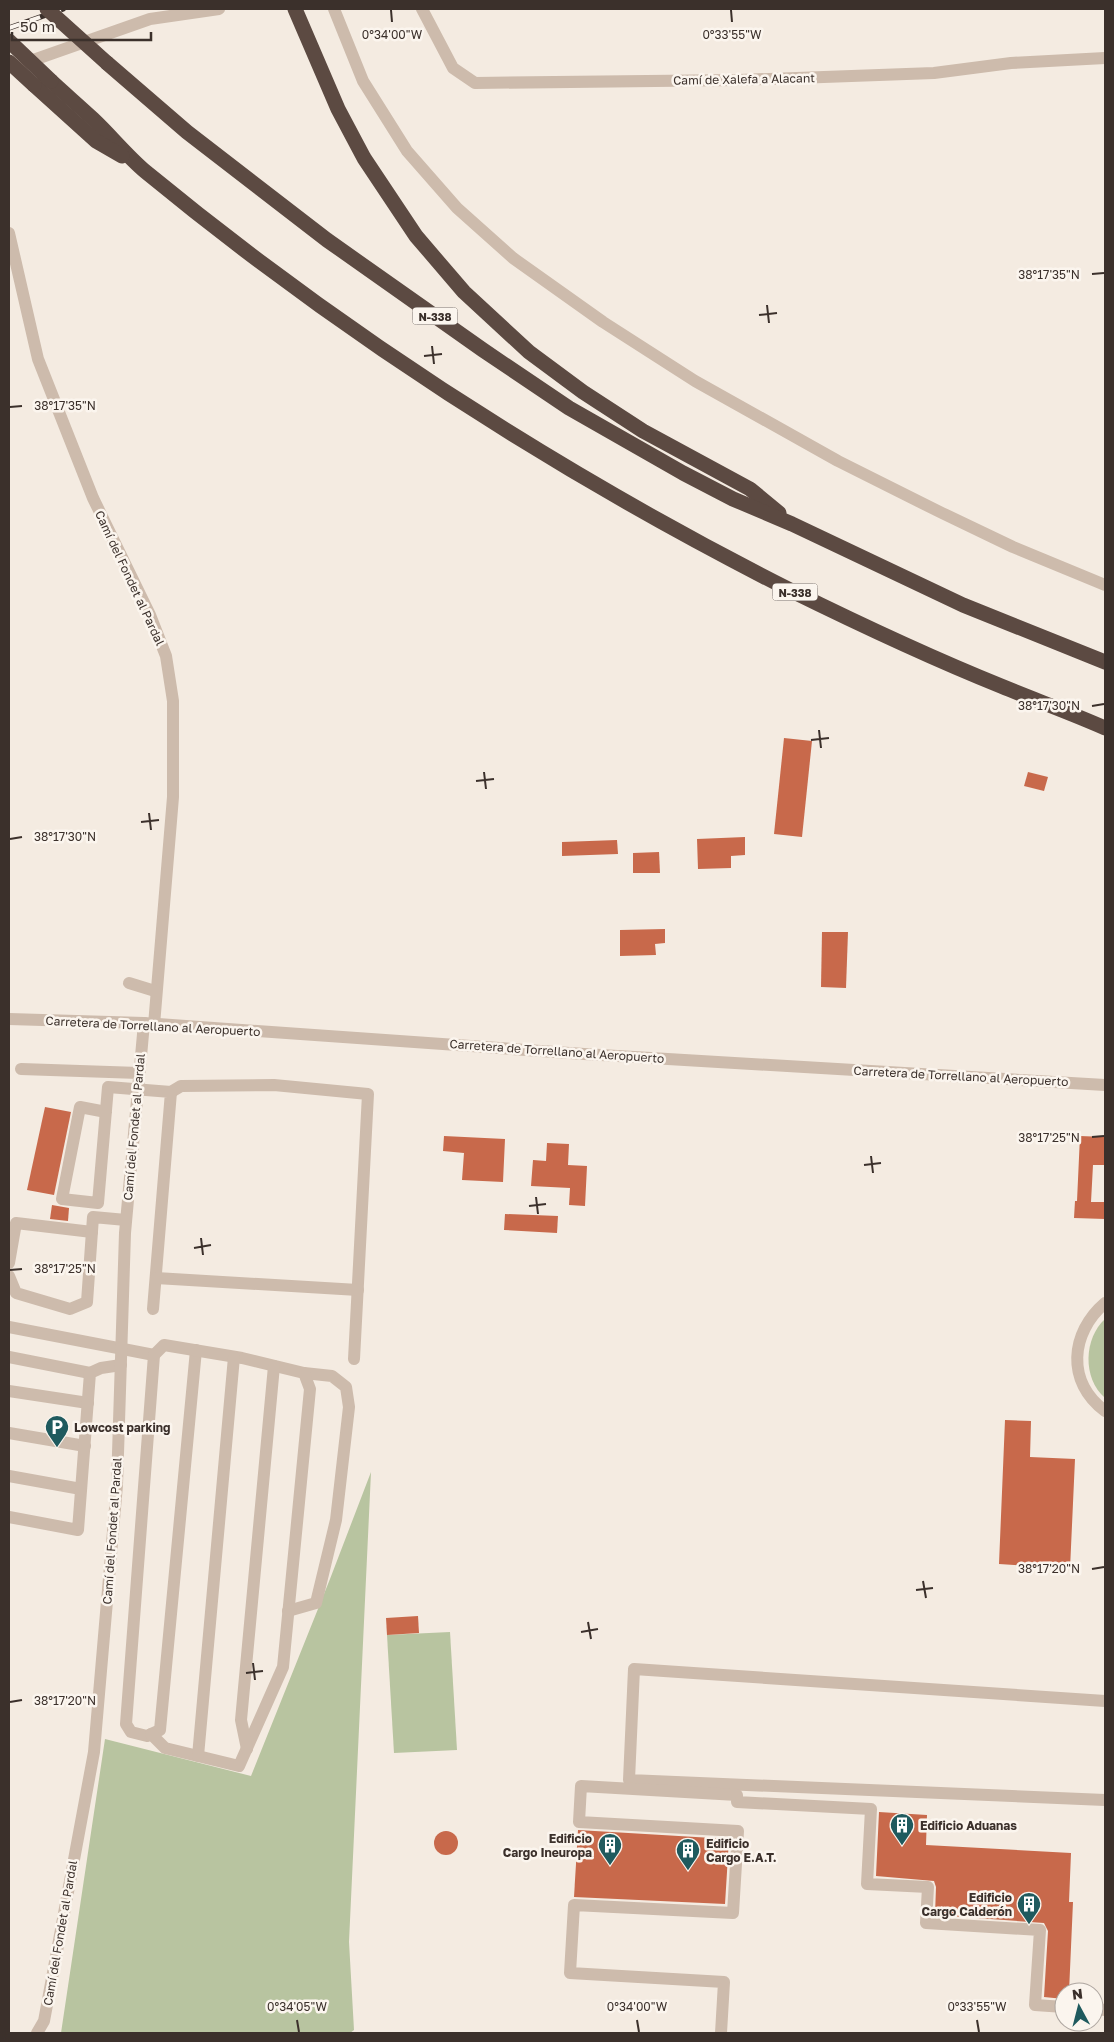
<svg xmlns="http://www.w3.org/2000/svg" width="1114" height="2042" font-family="'Golos Text',sans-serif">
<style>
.green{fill:#b8c4a0}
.building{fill:#c8694b}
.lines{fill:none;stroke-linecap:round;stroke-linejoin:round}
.minor{stroke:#cdbbac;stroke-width:12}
.highway{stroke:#5c4a42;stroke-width:15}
.rail-casing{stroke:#3b302b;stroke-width:5.5}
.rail{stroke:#fbf5ee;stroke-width:4;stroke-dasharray:11;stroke-linecap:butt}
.highway-bridge{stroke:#5c4a42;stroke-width:15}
.ticks{fill:none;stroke:#3b302b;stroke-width:2}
.labels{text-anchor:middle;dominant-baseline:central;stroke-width:5;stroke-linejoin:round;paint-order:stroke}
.shield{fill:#fbf5ee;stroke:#756b66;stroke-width:1}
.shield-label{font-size:11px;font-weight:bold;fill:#3b302b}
.street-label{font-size:12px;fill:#3b302b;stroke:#fbf5ee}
.poi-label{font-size:12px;font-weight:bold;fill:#3b302b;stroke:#fbf5ee;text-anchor:start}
.ticks-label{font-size:12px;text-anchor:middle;fill:#3b302b;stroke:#fbf5ee;stroke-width:5;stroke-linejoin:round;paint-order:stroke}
</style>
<rect width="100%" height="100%" fill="#f4ebe1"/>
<g class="green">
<path d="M1105,1319V1398C1082,1378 1084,1338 1105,1319Z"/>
<polygon points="371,1472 349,1942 354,2030 350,2033 61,2033 105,1739 251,1776 330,1579"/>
<polygon points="450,1632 457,1750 394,1753 387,1635"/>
</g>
<g class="building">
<polygon points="784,738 812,741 802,837 774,834"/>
<polygon points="1028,772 1048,777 1044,791 1024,786"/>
<polygon points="745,837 745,855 731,856 731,868 698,869 697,839"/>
<polygon points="617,840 618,854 562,856 562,842"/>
<polygon points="659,852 660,873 633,873 633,853"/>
<polygon points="665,929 665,943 655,944 656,955 620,956 620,930"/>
<polygon points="822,932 848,932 846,988 821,987"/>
<polygon points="45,1107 71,1112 54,1195 27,1190"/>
<polygon points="444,1136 505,1139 503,1182 462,1180 464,1153 443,1151"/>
<polygon points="1080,1136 1105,1137 1105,1165 1093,1165 1091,1202 1105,1202 1105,1219 1074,1218 1075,1201 1077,1201"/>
<polygon points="547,1143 569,1144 568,1165 587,1166 585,1206 569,1205 570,1188 531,1186 533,1160 546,1161"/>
<polygon points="52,1205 69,1208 68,1221 50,1219"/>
<polygon points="505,1214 558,1216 557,1233 504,1230"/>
<polygon points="1005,1420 1031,1421 1030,1457 1075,1459 1070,1569 999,1564"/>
<polygon points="418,1616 419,1633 387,1635 386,1618"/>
<polygon points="879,1812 927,1815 926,1845 1071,1853 1069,1902 1073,1902 1069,1992 1064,1992 1064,1999 1044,1997 1048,1931 1044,1923 935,1915 936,1887 934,1881 876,1876"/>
<polygon points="578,1830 729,1839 725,1904 574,1897"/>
<circle cx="446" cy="1843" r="12"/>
</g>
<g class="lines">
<g class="minor">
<polyline points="334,9 363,81 407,151 457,208 513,258 603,322 695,381 838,461 942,513 1013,547 1105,585"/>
<polyline points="422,9 453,68 475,83 739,80 934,73 1011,63 1105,58"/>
<polyline points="22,64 150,19 219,9"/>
<polyline points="9,233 38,359 93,498 150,615 166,656 173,701 173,797 154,1025"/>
<polyline points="129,983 155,991"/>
<polyline points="9,1019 144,1023 584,1054 1105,1085"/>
<polyline points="21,1069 139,1073"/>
<polyline points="171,1092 181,1086 274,1085 368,1094 354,1359"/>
<polyline points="106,1112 80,1107 62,1199 98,1203 108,1087 171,1092 153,1309"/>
<polyline points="9,1263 16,1223 92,1232"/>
<polyline points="9,1276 16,1293 70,1309 87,1302 93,1217 126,1220"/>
<polyline points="156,1278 358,1290"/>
<path d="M1105,1303C1070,1333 1066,1382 1105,1411"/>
<polyline points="9,1327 154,1355 126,1724 131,1732 147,1736 160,1730 196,1350"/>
<polyline points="9,1357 90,1373"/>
<polyline points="9,1391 88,1403"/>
<polyline points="9,1433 85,1446"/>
<polyline points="9,1476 81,1489"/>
<polyline points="9,1517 78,1530 90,1373 101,1368 121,1365"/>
<polyline points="288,1611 316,1603 336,1520 349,1407 346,1387 332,1376 304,1373"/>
<polyline points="1105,1701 634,1669 629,1780 1105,1800"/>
<polyline points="151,1734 165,1748 239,1766 283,1667 310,1389 304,1373 242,1358 164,1345 154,1355"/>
<polyline points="247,1749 241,1720 274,1366"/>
<polyline points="198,1756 234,1357"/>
<polyline points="1094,2009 1105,2010"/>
<polyline points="37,2033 44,2021 94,1752 117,1485 125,1233 144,1023"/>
<polyline points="721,2033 724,1982 570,1973 574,1905 733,1913 738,1831 579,1822 581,1786 737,1795 737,1802 871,1809 867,1884 928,1887 926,1923 1040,1930 1035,2005 1064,2007"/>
</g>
<g class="highway">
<polyline points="295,9 338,109 364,158 416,236 464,292 529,352 583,392 643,431 750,489 779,513"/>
<polyline points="107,63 187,132 327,240 483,350 569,408 683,473 733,499 792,524 963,605 1105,662"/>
<path d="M51,81C65,94 79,106 93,119C111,136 127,156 146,172C344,335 561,474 790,590C859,624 929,657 1001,686C1035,700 1071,713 1105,728"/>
<polyline points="34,85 96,141 122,156"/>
</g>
<g class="rail-casing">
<polyline id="rail" points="9,28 63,9"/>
</g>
<use href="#rail" class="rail"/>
<g class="highway-bridge">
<polyline points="47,9 107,63"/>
<polyline points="9,41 51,81"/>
<polyline points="9,62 34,85"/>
</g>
</g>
<path class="ticks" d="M391,10L392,22M731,10L732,22M1092,274L1104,273M767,305L769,323M759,315L777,313M432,346L434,364M424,356L442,354M10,407L22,406M1092,706L1104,704M819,730L821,748M811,740L829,738M484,772L486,789M476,781L494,779M149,813L151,830M141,822L159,820M10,839L22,837M1092,1137L1104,1136M871,1156L873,1173M864,1165L881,1163M536,1197L538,1214M529,1206L546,1204M201,1238L203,1255M194,1248L211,1245M10,1270L22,1269M1092,1569L1104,1567M923,1581L926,1598M916,1590L933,1588M588,1622L591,1639M581,1632L598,1629M253,1663L255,1680M246,1673L263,1671M10,1702L22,1700M297,2020L299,2032M637,2020L639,2032M977,2020L979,2032"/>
<defs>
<g id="parking-pin" transform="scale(1.25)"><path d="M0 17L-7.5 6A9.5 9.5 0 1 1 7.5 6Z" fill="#1f5a5e" stroke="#fbf5ee"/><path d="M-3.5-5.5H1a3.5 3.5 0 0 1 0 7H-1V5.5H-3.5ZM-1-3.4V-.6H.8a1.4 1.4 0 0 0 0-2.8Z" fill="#fff"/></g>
<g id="building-pin" transform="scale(1.25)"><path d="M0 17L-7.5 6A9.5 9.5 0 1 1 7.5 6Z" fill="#1f5a5e" stroke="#fbf5ee"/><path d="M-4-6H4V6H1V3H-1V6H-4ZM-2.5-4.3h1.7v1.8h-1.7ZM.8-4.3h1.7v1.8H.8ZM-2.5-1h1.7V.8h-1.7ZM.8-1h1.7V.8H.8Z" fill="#fff"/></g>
</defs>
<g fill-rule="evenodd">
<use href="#parking-pin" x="57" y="1427"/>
<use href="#building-pin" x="902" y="1825"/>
<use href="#building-pin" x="610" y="1845"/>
<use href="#building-pin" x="688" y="1850"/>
<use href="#building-pin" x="1029" y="1904"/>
</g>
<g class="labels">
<g class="shield">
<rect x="412.5" y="307.5" width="45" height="17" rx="4"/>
<rect x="772.5" y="583.5" width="45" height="17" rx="4"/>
</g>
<g class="shield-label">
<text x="435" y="316">N-338</text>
<text x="795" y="592">N-338</text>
</g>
<g class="street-label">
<text transform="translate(744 79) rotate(-1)">Camí de Xalefa a Alacant</text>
<text transform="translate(130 578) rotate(65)">Camí del Fondet al Pardal</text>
<text transform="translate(153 1026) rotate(3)">Carretera de Torrellano al Aeropuerto</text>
<text transform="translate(557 1051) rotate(4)">Carretera de Torrellano al Aeropuerto</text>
<text transform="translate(961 1076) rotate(3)">Carretera de Torrellano al Aeropuerto</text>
<text transform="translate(134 1127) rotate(-85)">Camí del Fondet al Pardal</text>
<text transform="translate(112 1531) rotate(-86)">Camí del Fondet al Pardal</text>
<text transform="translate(60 1933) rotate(-80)">Camí del Fondet al Pardal</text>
</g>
<g class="poi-label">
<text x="74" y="1427">Lowcost parking</text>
<text x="920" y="1825">Edificio Aduanas</text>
<text x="592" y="1838" text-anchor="end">Edificio<tspan x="592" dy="14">Cargo Ineuropa</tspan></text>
<text x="706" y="1843">Edificio<tspan x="706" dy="14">Cargo E.A.T.</tspan></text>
<text x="1012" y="1897" text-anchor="end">Edificio<tspan x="1012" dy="14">Cargo Calderón</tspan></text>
</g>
</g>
<g class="ticks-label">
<text x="392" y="39">0°34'00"W</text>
<text x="732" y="39">0°33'55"W</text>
<text x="1049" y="279">38°17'35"N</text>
<text x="65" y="410">38°17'35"N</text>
<text x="1049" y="710">38°17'30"N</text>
<text x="65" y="841">38°17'30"N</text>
<text x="1049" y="1142">38°17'25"N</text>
<text x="65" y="1273">38°17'25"N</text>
<text x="1049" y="1573">38°17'20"N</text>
<text x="65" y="1705">38°17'20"N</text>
<text x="297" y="2011">0°34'05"W</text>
<text x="637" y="2011">0°34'00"W</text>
<text x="977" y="2011">0°33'55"W</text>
</g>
<rect width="1114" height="2042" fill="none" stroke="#3b302b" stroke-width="20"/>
<g transform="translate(1079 2007) rotate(353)"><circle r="24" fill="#fbf5ee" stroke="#aea6a0"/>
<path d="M0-4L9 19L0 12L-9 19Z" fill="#1f5a5e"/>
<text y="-8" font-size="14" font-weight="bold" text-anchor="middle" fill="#3b302b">N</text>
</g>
<path d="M12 32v8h139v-8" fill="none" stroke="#3b302b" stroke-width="2.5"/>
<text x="20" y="32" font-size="15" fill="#3b302b" stroke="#fbf5ee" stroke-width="4" paint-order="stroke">50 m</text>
</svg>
